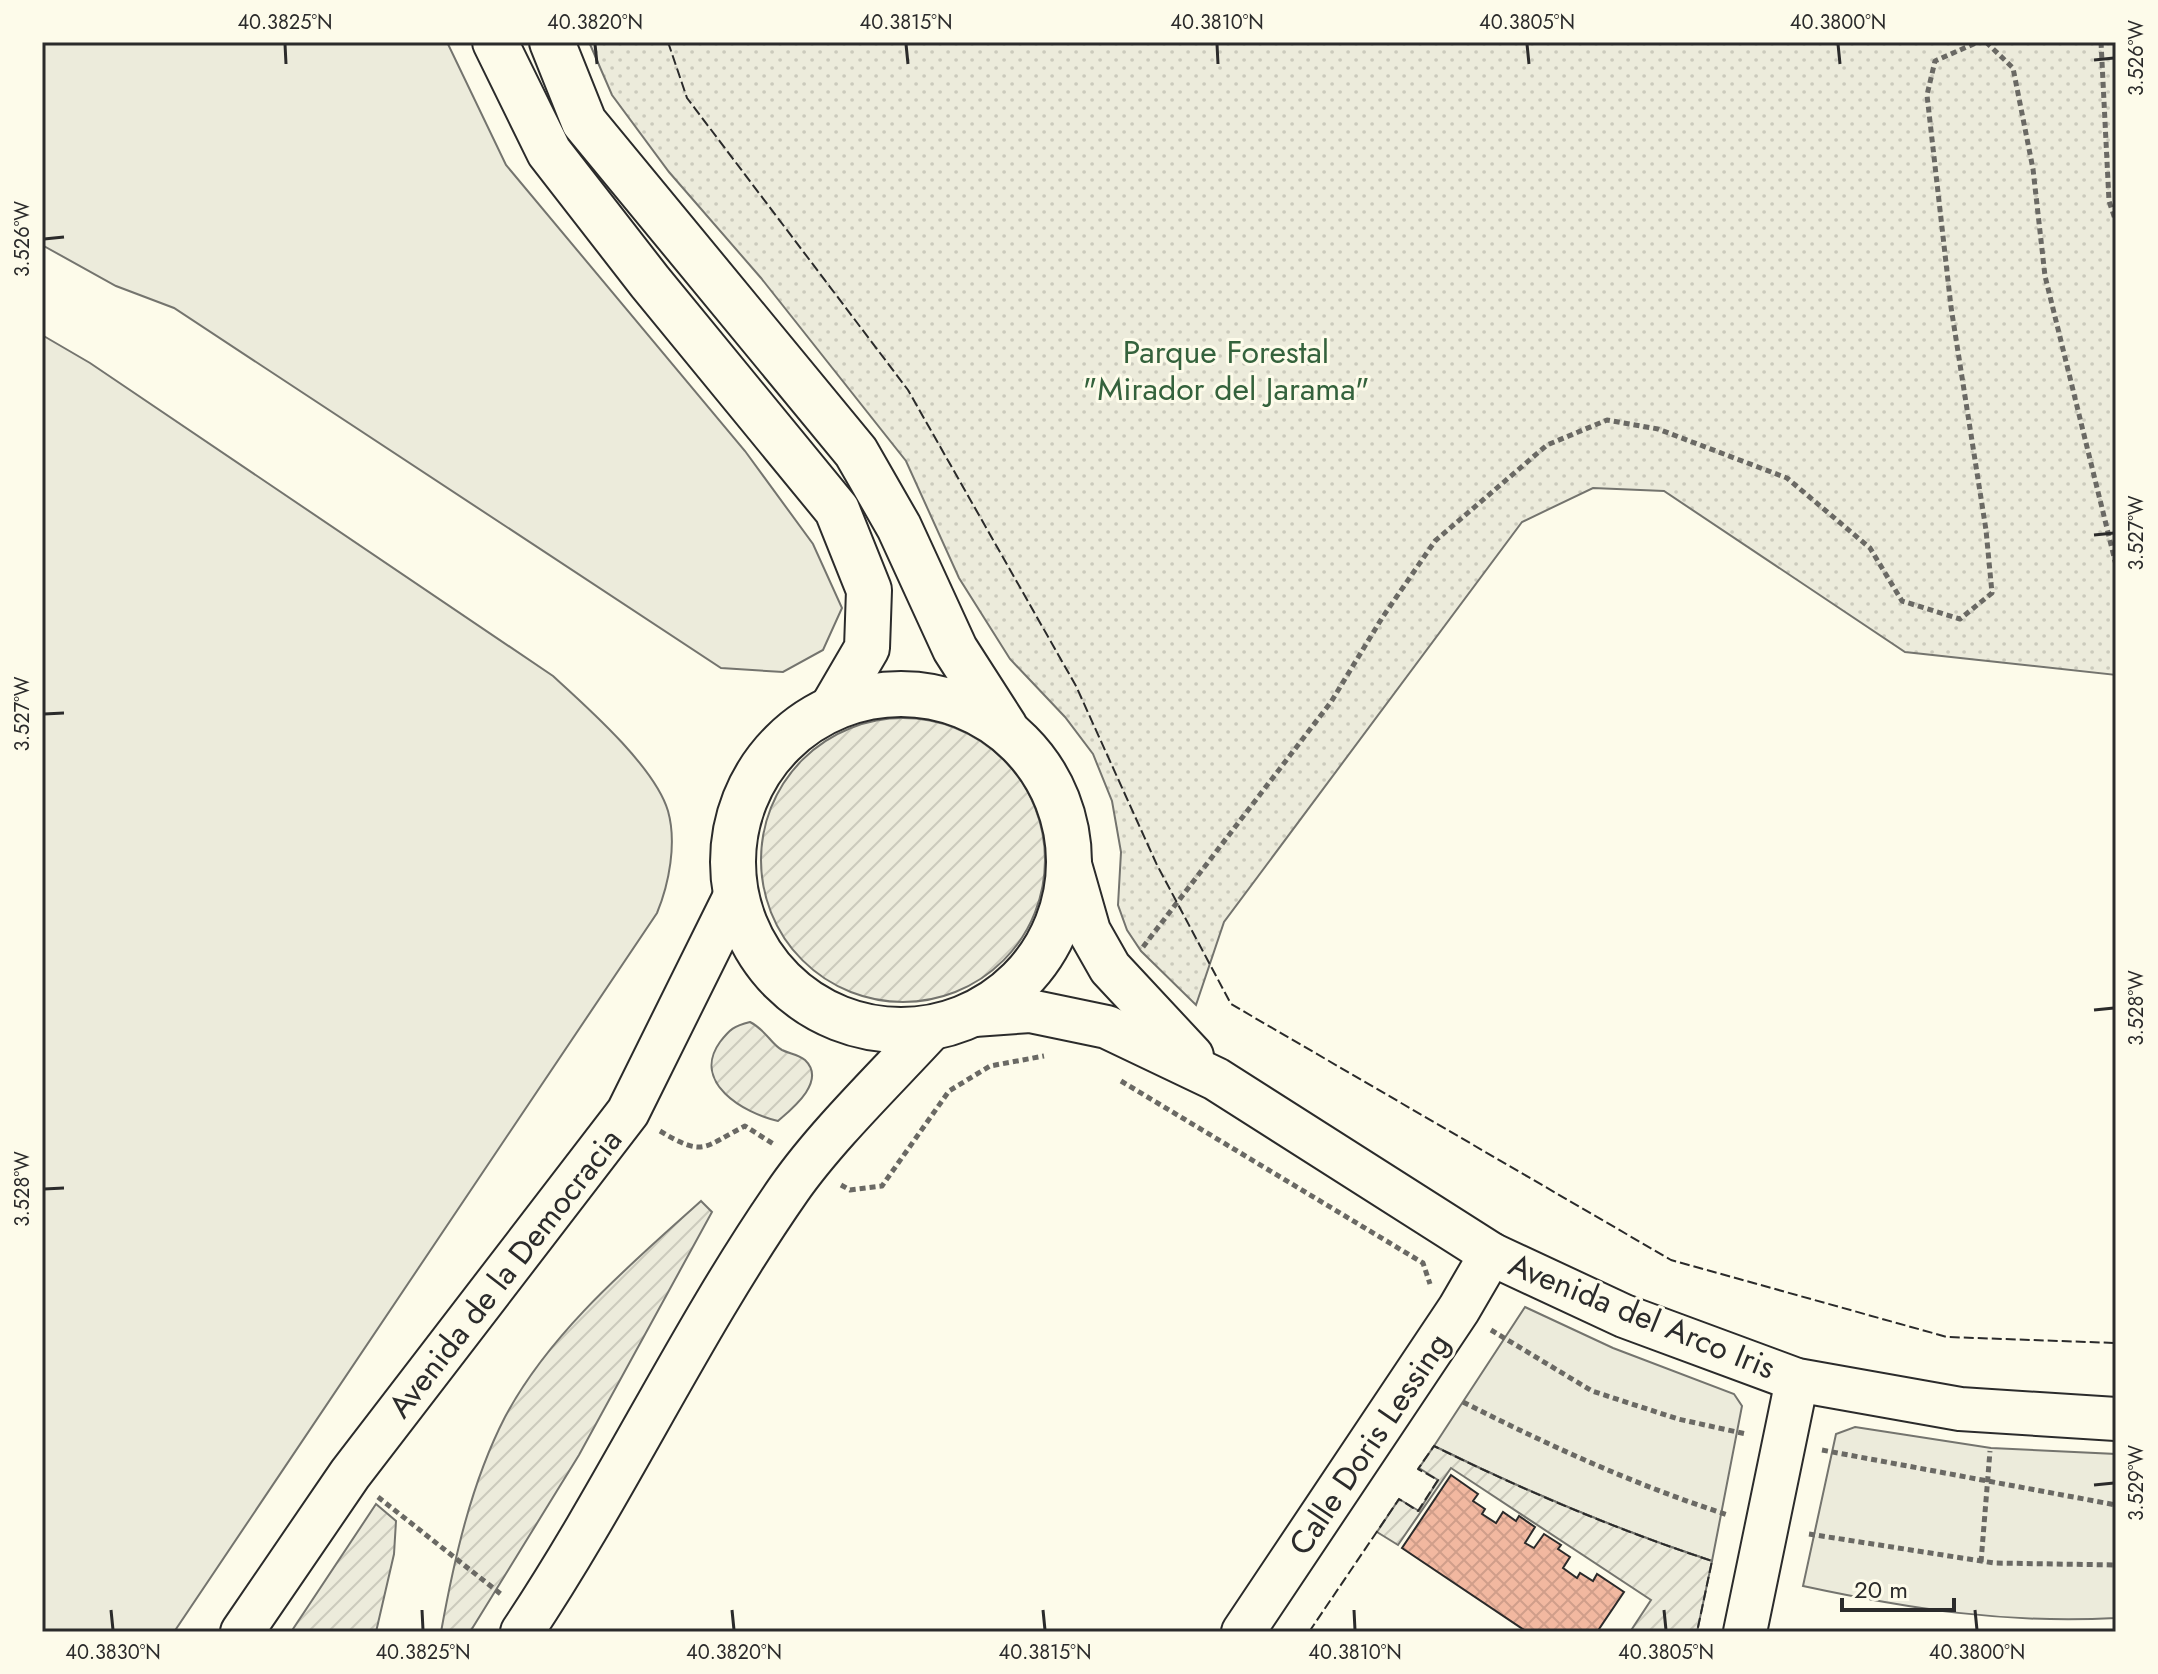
<svg xmlns="http://www.w3.org/2000/svg" width="2158" height="1674" font-family="Jost,sans-serif">
<style>
.grass{fill:#ecebdb;stroke:#74746e;stroke-width:2}
.park{fill:url(#park-dots);stroke:#74746e;stroke-width:2}
.garden{fill:url(#garden-furrows);stroke:#74746e;stroke-width:2}
.building{fill:url(#building-cross-hatch);stroke:#2b2b2b;stroke-width:2}
.lines{fill:none;stroke-linecap:round;stroke-linejoin:round}
.minor-casing{stroke:#2b2b2b;stroke-width:46}
.major-casing{stroke:#2b2b2b;stroke-width:48}
.path{stroke:#6a6964;stroke-width:5;stroke-dasharray:6 4;stroke-linecap:butt}
.minor{stroke:#fdfbea;stroke-width:42}
.major{stroke:#fdfbea;stroke-width:44}
.fence{stroke:#2b2b2b;stroke-width:2;stroke-dasharray:10 4;stroke-linecap:butt}
.ticks{fill:none;stroke:#2b2b2b;stroke-width:3}
.labels{text-anchor:middle;dominant-baseline:central;stroke-width:6;stroke-linejoin:round;paint-order:stroke}
.park-label{font-size:32px;fill:#34623c;stroke:#fdfbea}
.street-label{font-size:32px;fill:#2b2b2b;stroke:#fdfbea}
.neatline{fill:none;stroke:#2b2b2b;stroke-width:3}
.ticks-label{font-size:20px;text-anchor:middle;fill:#2b2b2b}
</style>
<defs>
<pattern id="park-dots" width="8" height="8" patternUnits="userSpaceOnUse" patternTransform="scale(2)"><rect width="8" height="8" fill="#ecebdb"/><path d="M2 2h.1M6 6h.1" fill="none" stroke="#cbcabc" stroke-width="1.8" stroke-linecap="round"/></pattern>
<pattern id="garden-furrows" width="10" height="10" patternUnits="userSpaceOnUse" patternTransform="scale(2)"><rect width="10" height="10" fill="#ecebdb"/><path d="M-1 1l2-2M0 10L10 0M9 11l2-2" fill="none" stroke="#cbcabc"/></pattern>
<pattern id="building-cross-hatch" width="8" height="8" patternUnits="userSpaceOnUse" patternTransform="scale(2)"><rect width="8" height="8" fill="#f2b8a0"/><path d="M0 0l8 8M0 8l8-8" fill="none" stroke="#d09e8a"/></pattern>
</defs>
<rect width="100%" height="100%" fill="#fdfbea"/>
<g class="grass">
<polygon points="42,42 447,42 506,165 745,451 813,544 842,608 823,650 783,672 721,668 174,308 116,286 42,245"/>
<path d="M42,335L90,363L553,676C587,707 655,767 668,811C677,843 669,884 657,913L174,1632H42Z"/>
<path d="M1525,1307L1613,1348L1734,1394L1742,1406L1712,1561C1615,1529 1525,1491 1434,1446Z"/>
<path d="M1855,1427L1991,1448L2116,1454V1618C2006,1624 1910,1609 1803,1586L1836,1434Z"/>
</g>
<polygon class="park" points="589,42 2116,42 2116,675 1905,652 1664,491 1593,488 1522,522 1224,922 1196,1005 1141,951 1127,930 1118,905 1121,852 1112,801 1093,754 1065,717 1010,659 959,578 906,461 761,278 669,172 612,95"/>
<g class="garden">
<circle cx="903" cy="860" r="142"/>
<path d="M750,1022C766,1030 771,1044 782,1050C790,1054 798,1054 805,1060C827,1081 792,1109 778,1121C743,1113 691,1082 720,1042C730,1029 734,1026 750,1022Z"/>
<path d="M701,1201L712,1212L579,1455L470,1632H441C454,1560 471,1483 505,1417C550,1332 631,1264 701,1201Z"/>
<path d="M1434,1446C1525,1491 1615,1529 1712,1561L1697,1632H1630L1651,1600L1451,1468L1398,1545L1377,1532L1399,1499L1419,1511L1438,1480L1419,1468Z"/>
<polygon points="376,1504 396,1521 394,1554 376,1632 291,1632"/>
</g>
<polygon class="building" points="1451,1475 1478,1494 1473,1501 1485,1509 1482,1514 1496,1523 1503,1512 1516,1521 1519,1516 1535,1527 1525,1543 1534,1548 1544,1534 1561,1545 1558,1549 1570,1557 1563,1568 1577,1578 1580,1573 1593,1581 1597,1574 1624,1592 1597,1632 1527,1632 1402,1548"/>
<g class="lines">
<g class="minor-casing">
<g id="minor">
<polyline points="1069,861 1089,931 1110,968 1192,1056"/>
<polyline points="974,1015 1030,1011 1107,1027 1216,1079 1491,1254 1624,1316 1797,1380 1960,1409 2116,1419"/>
<polyline points="242,1632 350,1474 628,1112 736,894"/>
<path d="M522,1632C618,1488 690,1331 789,1189C826,1136 886,1078 931,1029"/>
<polyline points="1243,1632 1459,1309 1491,1254"/>
<polyline points="1745,1632 1797,1380"/>
</g>
</g>
<g class="major-casing">
<g id="major">
<polyline points="495,42 549,152 650,282 837,510 869,590 867,648 832,708"/>
<polyline points="552,42 584,122 856,452 899,527 955,649 1005,727"/>
<circle cx="901" cy="862" r="168"/>
</g>
</g>
<g class="path">
<polyline points="1986,42 2013,68 2033,169 2045,276 2116,565"/>
<polyline points="2101,42 2109,201 2116,222"/>
<polyline points="1143,947 1331,702 1382,618 1435,541 1547,445 1607,420 1658,429 1787,478 1870,548 1902,601 1960,619 1992,593 1986,530 1951,307 1927,95 1935,61 1978,42"/>
<polyline points="1121,1081 1423,1263 1430,1284"/>
<path d="M660,1131C705,1158 703,1147 745,1126L775,1145"/>
<polyline points="841,1185 850,1190 882,1186 949,1091 990,1066 1044,1056"/>
<polyline points="1491,1330 1592,1391 1678,1419 1746,1434"/>
<path d="M1463,1402C1550,1446 1635,1485 1728,1515"/>
<polyline points="1822,1450 2116,1505"/>
<polyline points="378,1497 502,1595"/>
<polyline points="1809,1534 1994,1563 2116,1565"/>
<polyline points="1981,1562 1990,1451"/>
</g>
<use href="#minor" class="minor"/>
<use href="#major" class="major"/>
<g class="fence">
<polyline points="668,42 687,98 908,390 1076,686 1157,865 1231,1004 1671,1260 1947,1337 2116,1343"/>
<path d="M1309,1632L1399,1499L1418,1511L1438,1480L1418,1469L1434,1446C1525,1491 1615,1529 1712,1561L1697,1632"/>
</g>
</g>
<path class="ticks" d="M285,44L286,64M595,44L597,64M906,44L908,64M1217,44L1218,64M1527,44L1529,64M1838,44L1840,64M2094,60L2114,58M44,239L64,237M2094,535L2114,533M44,714L64,713M2094,1010L2114,1008M44,1189L64,1188M2094,1485L2114,1483M111,1610L113,1630M422,1610L423,1630M732,1610L734,1630M1043,1610L1045,1630M1354,1610L1355,1630M1664,1610L1666,1630M1975,1610L1977,1630"/>
<g class="labels">
<g class="park-label">
<text x="1226" y="352">Parque Forestal<tspan x="1226" dy="37">"Mirador del Jarama"</tspan></text>
</g>
<g class="street-label">
<text transform="translate(505 1273) rotate(-52)">Avenida de la Democracia</text>
<text transform="translate(1642 1316) rotate(22)">Avenida del Arco Iris</text>
<text transform="translate(1369 1444) rotate(-56)">Calle Doris Lessing</text>
</g>
</g>
<rect width="2158" height="1674" fill="none" stroke="#fdfbea" stroke-width="88"/>
<path d="M1842 1598v12h112v-12" fill="none" stroke="#2b2b2b" stroke-width="4"/>
<text x="1854" y="1598" font-size="24" fill="#2b2b2b" stroke="#fdfbea" stroke-width="6" paint-order="stroke">20 m</text>
<rect x="44" y="44" width="2070" height="1586" class="neatline"/>
<g class="ticks-label">
<text x="285" y="29">40.3825°N</text>
<text x="595" y="29">40.3820°N</text>
<text x="906" y="29">40.3815°N</text>
<text x="1217" y="29">40.3810°N</text>
<text x="1527" y="29">40.3805°N</text>
<text x="1838" y="29">40.3800°N</text>
<text transform="translate(2136 58) rotate(-90)" y="7">3.526°W</text>
<text transform="translate(22 239) rotate(-90)" y="7">3.526°W</text>
<text transform="translate(2136 533) rotate(-90)" y="7">3.527°W</text>
<text transform="translate(22 714) rotate(-90)" y="7">3.527°W</text>
<text transform="translate(2136 1008) rotate(-90)" y="7">3.528°W</text>
<text transform="translate(22 1189) rotate(-90)" y="7">3.528°W</text>
<text transform="translate(2136 1483) rotate(-90)" y="7">3.529°W</text>
<text x="113" y="1659">40.3830°N</text>
<text x="423" y="1659">40.3825°N</text>
<text x="734" y="1659">40.3820°N</text>
<text x="1045" y="1659">40.3815°N</text>
<text x="1355" y="1659">40.3810°N</text>
<text x="1666" y="1659">40.3805°N</text>
<text x="1977" y="1659">40.3800°N</text>
</g>
</svg>
